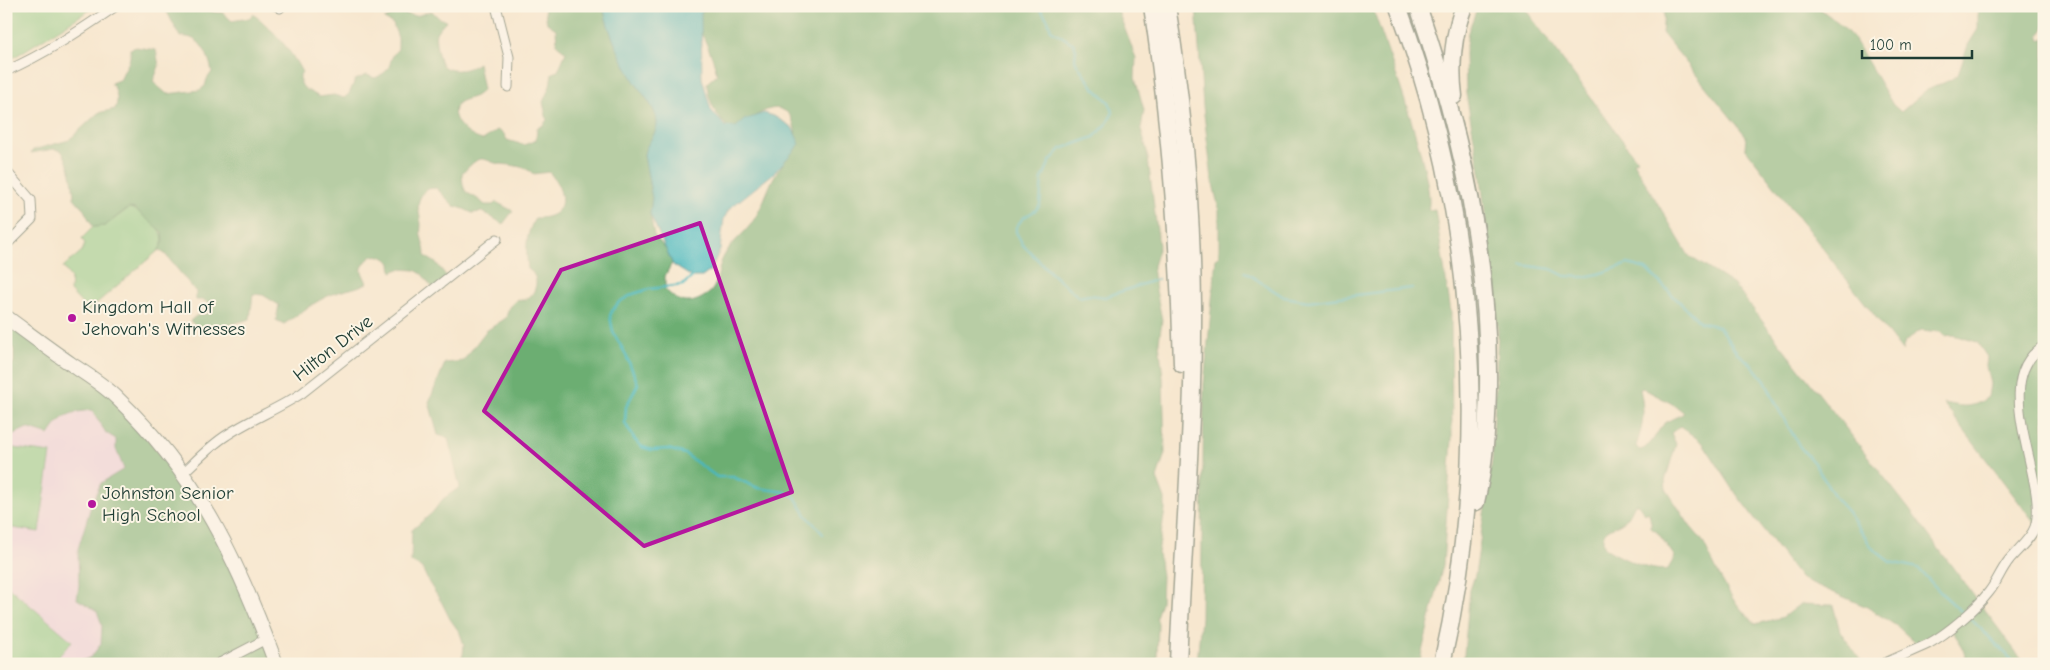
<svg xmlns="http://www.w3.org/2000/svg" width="2050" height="670" font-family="'Comic Neue',sans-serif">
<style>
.built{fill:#eed0e7}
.green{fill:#85ca85;stroke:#52845c}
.forest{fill:#6cae72;stroke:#467653;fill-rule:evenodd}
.water{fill:#48b7be;stroke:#347a79}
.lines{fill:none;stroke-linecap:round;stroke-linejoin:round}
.stream{stroke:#48b7be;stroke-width:2.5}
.minor-casing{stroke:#3f564b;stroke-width:11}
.primary-casing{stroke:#3f564b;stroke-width:16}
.motorway-casing{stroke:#3f564b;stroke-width:19}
.minor{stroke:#fff;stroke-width:9}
.primary{stroke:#fff;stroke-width:14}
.motorway{stroke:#fff;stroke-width:16}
.marked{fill:none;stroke:#b5179e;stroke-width:4;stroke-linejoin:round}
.poi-dot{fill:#b5179e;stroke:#fcf5e5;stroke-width:2}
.labels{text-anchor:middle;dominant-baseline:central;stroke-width:4;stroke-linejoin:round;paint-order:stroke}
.poi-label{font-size:19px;fill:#1f3d34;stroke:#fcf5e5;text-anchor:start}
.street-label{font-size:19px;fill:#1f3d34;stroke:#fcf5e5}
</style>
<rect width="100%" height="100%" fill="#fcf5e5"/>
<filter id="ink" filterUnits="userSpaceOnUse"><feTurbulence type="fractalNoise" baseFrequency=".02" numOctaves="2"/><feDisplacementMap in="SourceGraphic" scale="10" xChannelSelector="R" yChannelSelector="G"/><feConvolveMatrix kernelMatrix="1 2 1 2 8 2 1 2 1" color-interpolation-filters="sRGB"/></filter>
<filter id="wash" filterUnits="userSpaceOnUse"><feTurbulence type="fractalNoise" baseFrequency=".0096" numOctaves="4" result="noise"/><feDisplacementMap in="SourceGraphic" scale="20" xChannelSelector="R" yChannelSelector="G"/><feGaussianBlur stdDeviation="1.12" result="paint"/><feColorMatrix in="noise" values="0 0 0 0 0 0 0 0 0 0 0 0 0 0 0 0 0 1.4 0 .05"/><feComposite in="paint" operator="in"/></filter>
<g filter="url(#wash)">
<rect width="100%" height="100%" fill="#f7e7cf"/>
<polygon class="built" points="45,363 112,422 177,664 6,664 6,375"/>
<g class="green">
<polygon points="6,6 96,6 8,61 6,58"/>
<path d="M129,208C138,209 163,229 163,239C163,243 161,246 159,250L84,314V306L70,291L71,278L63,267L82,251L85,244L82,238L93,227L105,226Z"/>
<polygon points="6,447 51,453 39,532 6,527"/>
<polygon points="6,585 72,641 52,664 6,664"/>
</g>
<g class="forest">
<path d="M164,6H210L212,12L223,13L232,21L249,18L253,14C274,30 290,49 302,72L300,75C300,91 308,89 319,97L334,95L344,98L349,94L355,80L367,75L375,78C396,69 386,60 398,49V38L393,24L384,19L391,16L395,10H398L401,13L416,16L432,11L439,18L446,21C443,24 438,29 436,33C434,38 439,64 444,67C454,73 469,70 478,63L483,90C479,93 477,96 473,97C468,99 462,100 458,103C445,118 470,138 483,140L497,130L504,134L507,140L524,145L536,140L537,128L542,126L547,120L543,102L550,86L552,73L558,71L566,52L557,45L556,29L547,23L544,6H603C608,31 619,55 632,77C639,91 657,107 657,124C657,135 645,144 644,155L652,198L650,214L654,235L668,252L672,263L665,276V289C677,302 688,307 705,296C721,287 716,269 724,256C731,242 745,234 753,221C762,208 766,193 773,179C782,162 801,147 794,125C792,118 790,113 783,110C766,102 748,125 731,129C718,121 707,98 707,83L717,74C713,53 701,35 694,15L704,11L707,6H1116L1136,58L1135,78L1144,110L1141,129L1147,151L1159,246L1153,266V275L1162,320L1159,342L1163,378L1165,453L1157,478L1165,499V510L1158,553L1162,576L1161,602L1156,617L1158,623L1157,664H458L463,655L464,645L460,633L450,619L442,603L429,583L422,568L411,562L412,530L432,513L443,499L460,487L448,438L438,435L429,402L445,363L463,361L486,331L506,318L509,307L517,299C529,305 541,286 534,275C533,272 530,271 528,269C526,248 525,237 535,218C569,219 567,192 549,172L533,174C527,166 510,165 500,164C493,164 484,156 477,160C472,163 467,169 462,173C463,200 469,189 485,205H493L496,202L513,211L503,224L483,212L472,213L464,209L454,206L436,188L426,189C414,204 419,207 421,224C421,228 420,232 421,236C423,244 425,248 425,256L437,264L448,278L434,290L422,274L415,270L399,269L392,272L391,263C377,250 368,255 361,270L367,283C354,290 339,290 326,297C311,304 298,315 284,324L276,320L279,305L263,295L253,294L250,319L213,329H200L190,321L196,316L209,313L211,305L204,300H196V292L165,254L159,250L163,241L162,232L135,209L129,208L124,211L105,226L93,227L83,208L74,198C73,181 71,167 62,151L54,149L31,153L33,150L69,140L98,113L115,109C119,100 117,91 111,83L121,79C124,66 132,64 130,49L136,47L156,50L159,66L153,82L167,94L200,90L205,86L207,79L212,72C209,55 200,34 180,37Z"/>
<path d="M1196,6H1372L1374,12C1386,47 1437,181 1428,210L1435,209L1451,312L1452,440L1443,565L1419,664H1197L1201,617L1204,384L1216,258L1219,256V210L1212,179L1203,106Z"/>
<path d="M1478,6H1523L1637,160L1633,162L1689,256L1734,285L1909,509L2025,664H1968L1961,644L1951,629L1920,647L1898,627L1867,607L1800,578L1737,495L1703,443L1680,426L1671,433L1676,444L1665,481L1666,489L1690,526L1702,540L1719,575L1733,599L1745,614L1756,624L1783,617L1800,604L1833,605L1840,631L1863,664H1463L1470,590L1475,575L1492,461L1498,331L1481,177L1466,94L1465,53L1468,32ZM1643,388C1655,396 1675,403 1684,413C1678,417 1669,419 1663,425C1656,432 1651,449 1639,450L1636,446C1644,423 1645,412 1640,389ZM1635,504H1638L1645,514L1648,512L1651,520V528L1658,533L1675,557L1668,569C1650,573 1620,557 1605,548C1598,529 1611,530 1624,521C1629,518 1632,509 1635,504Z"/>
<path d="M1665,6H1816L1839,23L1855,40L1893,105L1901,112L1925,91L1950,80L1958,75L1968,45L1978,29V6H2044V28L2039,36L2040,40L2044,38V535L1943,403C1963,406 1970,410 1988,397L1990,384L1986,366L1987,357L1977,342L1953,335L1944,336L1940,332L1921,330L1905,341L1902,351L1745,148L1746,136L1662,33Z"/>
<path d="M6,317L107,389L214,521L275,664H75L91,657L101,644L102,625L97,611L77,599L79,585L78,549L92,503L101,483L124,469L116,449V439L106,433L92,410C67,413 63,414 49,435L27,428L6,438V371L14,362V349L6,343Z"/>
</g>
<path class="water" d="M603,6H704L701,14L702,78L711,110L725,126L736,127L744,120L764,113L774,116L792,127L800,144L774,173L729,209L724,219L720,250L710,271L702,277H692L673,265L650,214L652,198L644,155C645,144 657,135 657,124C657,107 639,91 632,77C619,55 608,31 603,6Z"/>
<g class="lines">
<g class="stream">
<polyline points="1038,6 1048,20 1051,30 1074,44 1076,49 1075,59 1077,64 1093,87 1109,102 1113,112 1106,125 1094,137 1061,149 1050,161 1042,179 1040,205 1036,210 1023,218 1016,227 1016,232 1023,245 1052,274 1079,297 1089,295 1105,297 1158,279"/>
<polyline points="1522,265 1551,269 1565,276 1583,277 1598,274 1628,264 1646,269 1700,322 1719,327 1738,354 1750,363 1765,381 1780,412 1800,447 1814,463 1837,500 1848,512 1873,549 1890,562 1918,568 1941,593 1980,628 2012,660 2013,664"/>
<polyline points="1245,272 1284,297 1308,301 1412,288"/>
<polyline points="692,277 683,285 649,289 633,294 619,302 612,311 610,316 613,332 625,353 638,384 626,407 625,423 635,440 642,447 652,450 668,449 685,454 717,477 733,477 758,488 785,492 795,497 806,515 823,534"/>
</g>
</g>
</g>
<g filter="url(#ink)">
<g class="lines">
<g class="minor-casing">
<g id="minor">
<polyline points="277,6 280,8"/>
<polyline points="496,6 509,57 508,87"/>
<path d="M6,71C45,54 81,30 116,6"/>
<polyline points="6,171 31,200 32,219 6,245"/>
<path d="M183,473C198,459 211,445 227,435C251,419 278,409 302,393L497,239"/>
<polyline points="218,664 266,639"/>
<path d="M1883,664C1898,657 1913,651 1928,644C1948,633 1975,610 1989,592C1997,582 2001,570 2009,560C2017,550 2031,539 2035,527C2050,482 1986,380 2044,346"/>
</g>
</g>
<g class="primary-casing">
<path id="primary" d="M6,317C28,333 49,349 71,364C87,375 104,385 117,398C198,475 238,561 276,664"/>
</g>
<g class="motorway-casing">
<g id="motorway">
<path d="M1152,6C1170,124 1179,244 1182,364"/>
<path d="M1167,6C1183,105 1192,204 1193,304C1194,424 1183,544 1178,664"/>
<path d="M1398,6C1476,216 1492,446 1442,664"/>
<path d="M1418,6C1461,130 1490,258 1488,389C1487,427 1485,465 1476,502"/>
<path d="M1454,96C1450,65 1453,35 1464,6"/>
</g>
</g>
<use href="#minor" class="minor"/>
<use href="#primary" class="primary"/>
<use href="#motorway" class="motorway"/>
</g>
</g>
<path d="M0 0H2050V670H0ZM700,223L792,492L644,546L484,411L561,270Z" fill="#f7e7cf" fill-opacity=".55" fill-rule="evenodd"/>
<path class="marked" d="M700,223L792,492L644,546L484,411L561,270Z"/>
<g class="poi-dot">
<circle cx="72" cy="318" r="5"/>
<circle cx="92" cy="504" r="5"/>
</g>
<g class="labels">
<g class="poi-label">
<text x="82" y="307">Kingdom Hall of<tspan x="82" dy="22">Jehovah's Witnesses</tspan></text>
<text x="102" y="493">Johnston Senior<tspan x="102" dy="22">High School</tspan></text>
</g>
<g class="street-label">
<text transform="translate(333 348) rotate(-38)">Hilton Drive</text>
</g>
</g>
<rect width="2050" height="670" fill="none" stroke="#fcf5e5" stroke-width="25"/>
<path d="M1862 50v8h110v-8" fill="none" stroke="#1f3d34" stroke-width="2.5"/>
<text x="1870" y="50" font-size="15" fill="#1f3d34" stroke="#fcf5e5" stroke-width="4" paint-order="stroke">100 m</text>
</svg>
